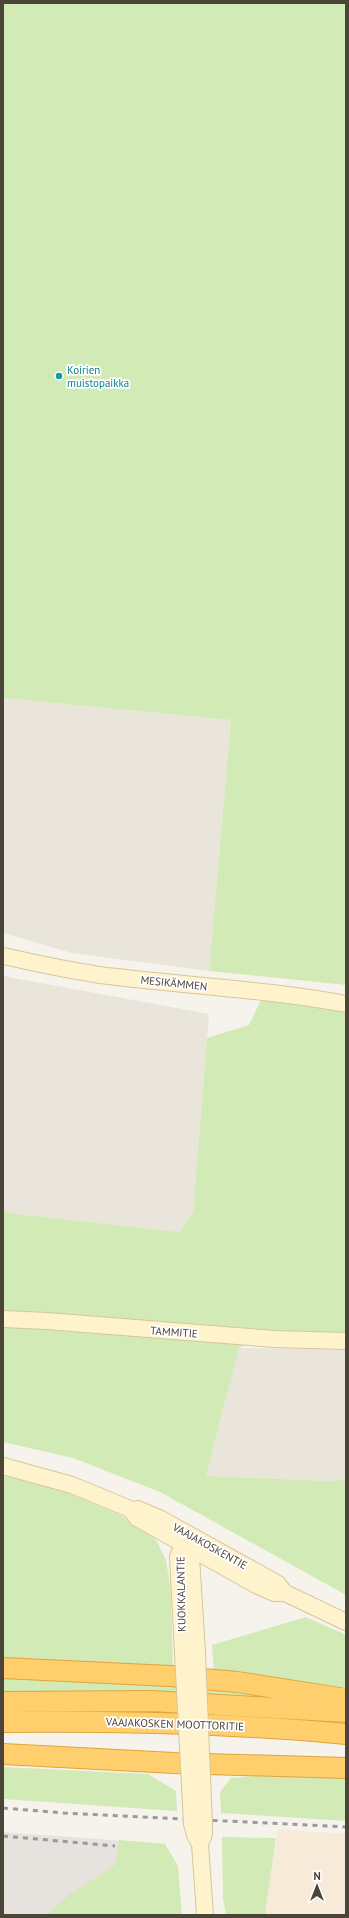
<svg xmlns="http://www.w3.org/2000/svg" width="349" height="1918" font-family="'PT Sans',sans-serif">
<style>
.residential{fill:#eae5da}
.commercial{fill:#f7ead8}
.industrial{fill:#e6e2dd}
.green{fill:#d2eab5}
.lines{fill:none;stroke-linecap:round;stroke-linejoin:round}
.secondary-casing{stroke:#d6c79b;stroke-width:18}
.highway-casing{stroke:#e0a43c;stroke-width:22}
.secondary{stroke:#fff3cd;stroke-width:16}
.highway{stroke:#ffcf6e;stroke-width:20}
.rail{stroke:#9a9a9a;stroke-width:3;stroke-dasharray:5 5;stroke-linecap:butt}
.secondary-bridge-casing{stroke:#d6c79b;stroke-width:18;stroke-linecap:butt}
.secondary-bridge{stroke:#fff3cd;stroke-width:16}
.culture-dot{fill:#0f9aa8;stroke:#fff;stroke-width:1.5}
.labels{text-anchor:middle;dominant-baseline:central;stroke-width:3.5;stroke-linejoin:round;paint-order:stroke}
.culture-label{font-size:11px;fill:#0d838f;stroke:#fff;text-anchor:start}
.street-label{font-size:11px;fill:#4b4439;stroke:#fff}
</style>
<rect width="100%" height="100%" fill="#f6f3ec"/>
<g class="residential">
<polygon points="3,698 231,720 209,971 72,953 3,933"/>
<polygon points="3,976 209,1014 193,1212 180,1232 26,1215 3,1211"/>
<polygon points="239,1348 346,1349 346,1479 331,1481 206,1476"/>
</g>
<polygon class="commercial" points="278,1829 346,1834 346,1915 265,1915"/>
<polygon class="industrial" points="3,1832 165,1844 157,1915 3,1915"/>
<g class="green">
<polygon points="3,3 346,3 346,985 209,971 231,720 3,698"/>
<polygon points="261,1000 346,1012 346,1335 272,1331 239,1348 206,1476 331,1481 346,1479 346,1595 160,1492 73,1458 3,1442 3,1211 26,1215 180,1232 193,1212 207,1038 249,1025"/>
<polygon points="3,1476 56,1488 120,1515 156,1540 166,1560 171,1592 173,1668 3,1661"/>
<polygon points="306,1617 346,1635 346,1688 214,1672 212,1645"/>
<polygon points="3,1675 236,1689 297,1700 170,1692 3,1691"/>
<polygon points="3,1767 148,1774 176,1791 177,1811 3,1799"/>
<polygon points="285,1774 346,1775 346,1821 221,1813 220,1792 231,1778"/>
<polygon points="222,1837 276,1838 265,1915 226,1915 223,1898"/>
<polygon points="119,1840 165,1844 178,1866 182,1915 46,1915 69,1895 115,1865"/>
</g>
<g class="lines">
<g class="secondary-casing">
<g id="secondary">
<path d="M3,956C41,964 78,973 117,977C193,986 270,990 346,1004"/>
<polyline points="3,1319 47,1321 274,1339 346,1341"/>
<polyline points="3,1466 72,1485 130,1509 137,1518 256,1585 274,1593 285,1593 346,1622"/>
<polyline points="138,1509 161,1519 273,1581 278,1584 284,1592"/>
<polyline points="193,1541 195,1551 191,1557 197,1653"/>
<polyline points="183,1652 178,1557 183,1544 191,1539"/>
<polyline points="200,1844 205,1915"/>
</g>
</g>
<g class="highway-casing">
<g id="highway">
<polyline points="3,1668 170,1676 237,1682 346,1699"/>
<polyline points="3,1702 151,1701 346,1712"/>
<path d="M3,1722C118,1721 232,1723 346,1734"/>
<polyline points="3,1754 174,1763 346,1768"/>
</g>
</g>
<use href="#secondary" class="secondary"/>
<use href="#highway" class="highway"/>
<g class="rail">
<polyline points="3,1808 64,1813 346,1827"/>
<polyline points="3,1836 115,1846"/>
</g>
<g class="secondary-bridge-casing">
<g id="secondary-bridge">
<polyline points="183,1652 192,1824 195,1835 200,1844"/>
<polyline points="197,1653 204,1825 204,1834 200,1844"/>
</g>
</g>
<use href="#secondary-bridge" class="secondary-bridge"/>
</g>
<circle class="culture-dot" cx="59" cy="376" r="4"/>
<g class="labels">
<g class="culture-label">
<text x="67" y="370">Koirien<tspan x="67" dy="13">muistopaikka</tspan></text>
</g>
<g class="street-label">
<text transform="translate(174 983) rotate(6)">MESIKÄMMEN</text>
<text transform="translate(174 1332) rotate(4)">TAMMITIE</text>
<text transform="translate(210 1546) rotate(29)">VAAJAKOSKENTIE</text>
<text transform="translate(181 1594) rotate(-91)">KUOKKALANTIE</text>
<text transform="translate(175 1724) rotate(2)">VAAJAKOSKEN MOOTTORITIE</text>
</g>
</g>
<rect width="349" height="1918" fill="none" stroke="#4b4439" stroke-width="8"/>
<g transform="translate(317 1886)" stroke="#ffffff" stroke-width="3" paint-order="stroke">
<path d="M0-3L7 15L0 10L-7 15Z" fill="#4b4439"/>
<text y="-6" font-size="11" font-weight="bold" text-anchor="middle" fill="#4b4439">N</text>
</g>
</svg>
